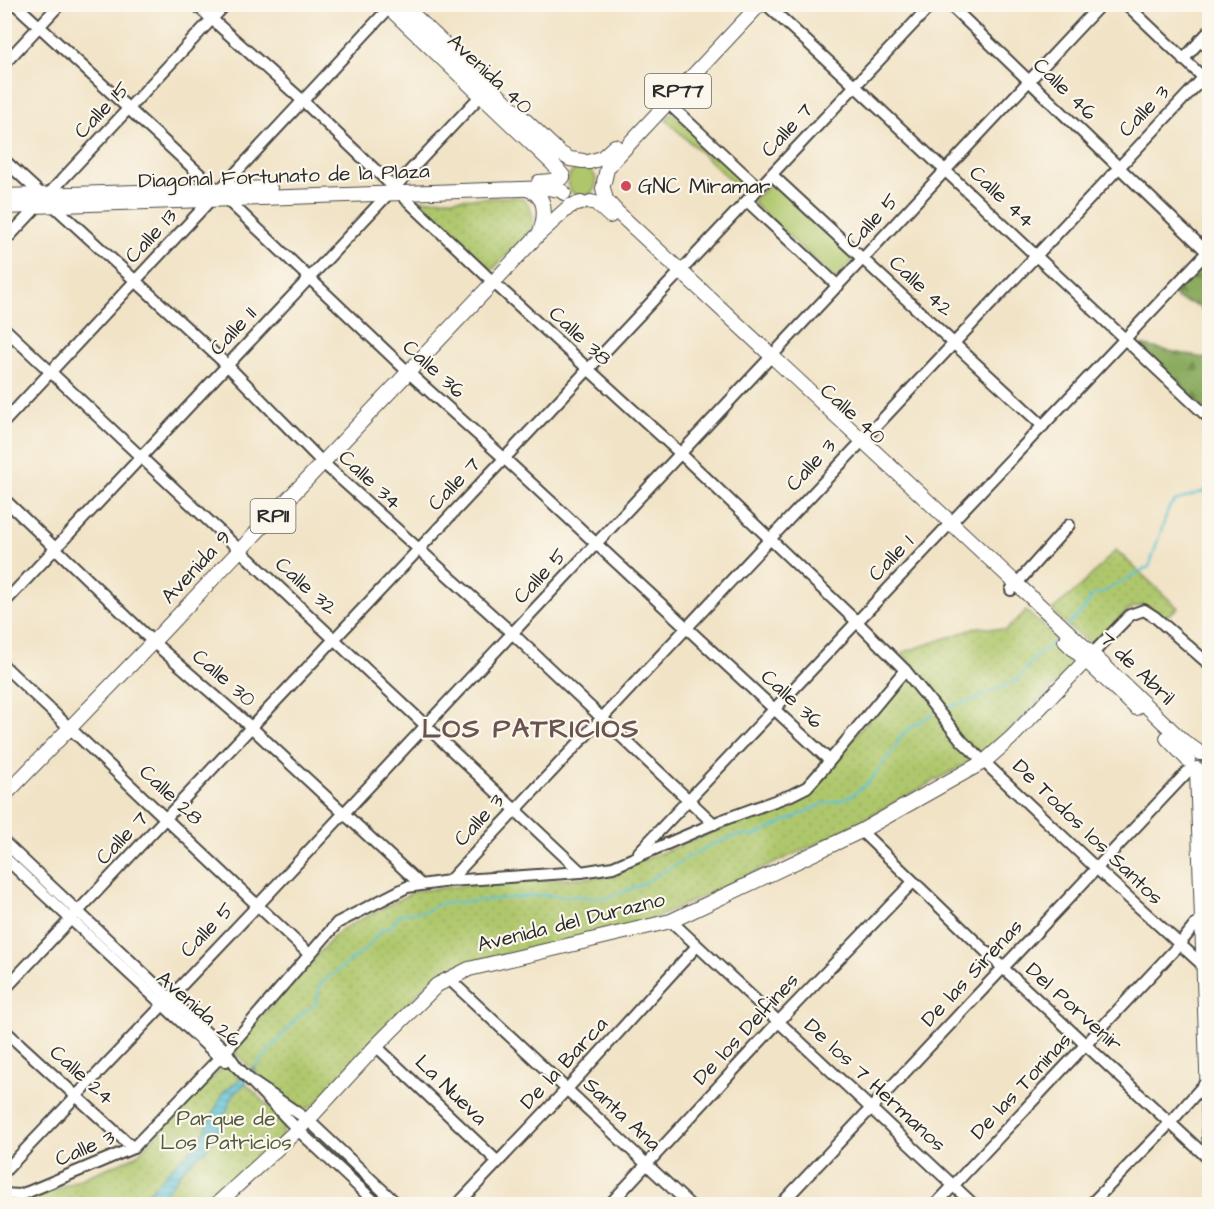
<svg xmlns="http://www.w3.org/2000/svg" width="1214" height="1209" font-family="'Architects Daughter',sans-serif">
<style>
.green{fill:#afc76c;stroke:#6d794c;stroke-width:1.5}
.forest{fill:url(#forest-firs);stroke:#5b6c46;stroke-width:1.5}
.park{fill:url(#park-dots);stroke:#6d794c;stroke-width:1.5}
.water{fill:url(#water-rules);stroke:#437781;stroke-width:1.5}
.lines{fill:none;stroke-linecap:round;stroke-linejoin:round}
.stream{stroke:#5bc3d7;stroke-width:2}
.minor-casing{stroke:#494742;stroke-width:14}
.major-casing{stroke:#494742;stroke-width:16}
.minor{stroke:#fff;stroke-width:10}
.major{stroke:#fff;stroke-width:14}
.poi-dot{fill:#d1495b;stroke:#fbf7ec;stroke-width:2}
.labels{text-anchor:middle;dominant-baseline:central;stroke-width:4.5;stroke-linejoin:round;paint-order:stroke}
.shield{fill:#fbf7ec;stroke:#696865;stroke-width:1.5}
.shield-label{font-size:20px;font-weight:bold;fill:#2b2b2b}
.street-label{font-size:21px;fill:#2b2b2b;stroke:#fbf7ec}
.poi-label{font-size:21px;fill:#2b2b2b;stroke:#fbf7ec;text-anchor:start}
.park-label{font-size:21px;fill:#535a3e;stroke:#fbf7ec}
.district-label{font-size:27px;font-weight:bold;letter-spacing:1.5px;fill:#6a5451;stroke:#fbf7ec}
</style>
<defs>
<pattern id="forest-firs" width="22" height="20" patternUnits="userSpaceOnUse" patternTransform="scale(1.5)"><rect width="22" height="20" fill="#8bac60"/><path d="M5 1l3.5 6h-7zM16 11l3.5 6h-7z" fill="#728c4f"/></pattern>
<pattern id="park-dots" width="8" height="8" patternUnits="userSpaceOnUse" patternTransform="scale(1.5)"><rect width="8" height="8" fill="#afc76c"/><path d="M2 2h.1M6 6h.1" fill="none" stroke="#97ab5e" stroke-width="1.8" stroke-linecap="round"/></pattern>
<pattern id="water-rules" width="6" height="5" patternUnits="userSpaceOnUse" patternTransform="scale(1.5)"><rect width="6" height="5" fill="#5bc3d7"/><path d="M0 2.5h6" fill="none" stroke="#4b9faf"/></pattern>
</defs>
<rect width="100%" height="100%" fill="#fbf7ec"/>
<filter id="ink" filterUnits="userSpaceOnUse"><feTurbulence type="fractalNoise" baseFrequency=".0167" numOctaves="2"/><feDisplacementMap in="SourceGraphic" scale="12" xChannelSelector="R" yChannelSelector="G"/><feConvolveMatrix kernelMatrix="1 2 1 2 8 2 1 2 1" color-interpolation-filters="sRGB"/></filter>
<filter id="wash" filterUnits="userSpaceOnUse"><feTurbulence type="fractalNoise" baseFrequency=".008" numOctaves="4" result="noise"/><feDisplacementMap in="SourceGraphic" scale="24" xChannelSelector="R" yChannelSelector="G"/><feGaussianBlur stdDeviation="1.35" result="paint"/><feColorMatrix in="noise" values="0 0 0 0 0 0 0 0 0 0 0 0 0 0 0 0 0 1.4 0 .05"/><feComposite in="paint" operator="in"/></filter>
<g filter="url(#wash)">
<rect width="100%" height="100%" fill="#f1e3c6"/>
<g class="green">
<polygon points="672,113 751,187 746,195 665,119"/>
<circle cx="582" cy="182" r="14"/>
<polygon points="773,181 856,258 836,280 752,202"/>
</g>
<g class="forest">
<polygon points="1209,257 1209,319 1199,306 1178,299 1173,294"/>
<polygon points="1135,344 1209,359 1209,414"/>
</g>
<g class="park">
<path d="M516,197C530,199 531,211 534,223L530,231L492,270L419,200Z"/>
<path d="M1116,550L1178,608L1164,618C1156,614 1147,605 1138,606C1125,608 1103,636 1094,645L1071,629L1052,610L1080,587Z"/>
<polygon points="1026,611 1060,642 1076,663 988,752 827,839 649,921 446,970 426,985 316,1104 304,1110 271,1087 232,1050 340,930 416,891 486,883 615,876 633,864 806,795 900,682 910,682 911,664 901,653 979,627 1006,630"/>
<polygon points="228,1065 283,1121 284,1128 282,1136 268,1155 208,1204 20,1204 136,1156 221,1069"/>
</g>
<polygon class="water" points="257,1065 244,1085 233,1095 219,1131 211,1143 205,1151 188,1164 156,1204 138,1204 178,1161 187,1154 204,1132 223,1093"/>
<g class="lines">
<g class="stream">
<path d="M1067,626C1077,616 1086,609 1092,596C1113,590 1129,575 1149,567L1169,507L1175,501L1210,489"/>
<polyline points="941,709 978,699 993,690 1016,681 1040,652 1051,644 1062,633"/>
<polyline points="256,1066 299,1016 316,1004 320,984 367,948 381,930 391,927 400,914 427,911 439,904 544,895 607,898 638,886 711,845 738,835 755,836 823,804 839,801 851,796 869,782 894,749 904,732 934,713"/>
</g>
</g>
</g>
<g filter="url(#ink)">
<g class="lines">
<g class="minor-casing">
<g id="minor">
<polyline points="15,4 219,192 408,372 505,459 829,760"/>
<polyline points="195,4 303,101 493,282 681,454 857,622 905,670 962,741 1096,868 1206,968"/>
<polyline points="766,4 855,86 1210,419"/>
<polyline points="949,4 1207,252"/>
<polyline points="1126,4 1210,84"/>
<polyline points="1200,40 1210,49"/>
<polyline points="1183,60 1210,30"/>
<polyline points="4,64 60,4"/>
<polyline points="668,103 759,188"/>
<polyline points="4,160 227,365 322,462 513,634 714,824"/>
<polyline points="772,175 1043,426"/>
<polyline points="747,201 838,286"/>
<polyline points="4,242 226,4"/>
<polyline points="4,328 581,872"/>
<polyline points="4,422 389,8 396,7"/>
<polyline points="4,499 153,642 252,728 420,884"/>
<polyline points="1011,590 1069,525"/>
<polyline points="4,603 485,91"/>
<polyline points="1092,654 1130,615 1144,610 1155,617 1210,665"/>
<polyline points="4,666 309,954"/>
<polyline points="1202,755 1210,747"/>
<polyline points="861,831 1003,968 1210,1160"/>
<polyline points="4,842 226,1051 237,1067 251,1081"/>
<polyline points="639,852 1210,249"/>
<polyline points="4,857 220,1058 226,1061"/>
<polyline points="449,881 1203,78"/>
<polyline points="671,921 973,1204"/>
<polyline points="448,978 689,1204"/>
<polyline points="4,990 932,4"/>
<polyline points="4,1030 133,1148"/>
<polyline points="376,1046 498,1162"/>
<polyline points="4,1172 258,905 1101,4"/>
<polyline points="4,1194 19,1195 28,1192 133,1148 226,1051 337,923 407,887 449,881 581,872 613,867 720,821 791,795 807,787 823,769 905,670"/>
<polyline points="377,1204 298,1130 251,1081 308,1120 397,1204"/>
<polyline points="458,1204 567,1089 696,947"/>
<polyline points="610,1204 779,1021 913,882"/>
<polyline points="781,1204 1192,767"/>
<polyline points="936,1204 1179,945 1195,925 1210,919"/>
<polyline points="1091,1204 1171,1122 1207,1081"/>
</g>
</g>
<g class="major-casing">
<g id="major">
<polyline points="385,4 553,164 563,176"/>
<polyline points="402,4 560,153 570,159 583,161"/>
<polyline points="589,162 602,158 615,146"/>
<polyline points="539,182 551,181 563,177"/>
<polyline points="604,182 607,169 613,161 760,4"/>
<polyline points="603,188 606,200 616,211 1092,654 1183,741 1200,753"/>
<path d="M527,189C547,195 546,215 540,232"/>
<polyline points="4,196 270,188"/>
<polyline points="591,202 596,203 610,216"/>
<polyline points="4,207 548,188 560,190 564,193"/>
<polyline points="1065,641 1136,708"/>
<polyline points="1167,738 1188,760"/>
<polyline points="1197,769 1210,1159"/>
<polyline points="4,796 153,642 539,234 570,206 581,203"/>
<polyline points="217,1204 308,1120 376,1046 437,985 469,969 671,921 861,831 985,761 1011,738 1092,654"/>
</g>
</g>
<use href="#minor" class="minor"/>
<use href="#major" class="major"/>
</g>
</g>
<circle class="poi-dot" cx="626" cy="186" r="6"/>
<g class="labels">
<g class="shield">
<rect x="645" y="74" width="66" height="34" rx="4.5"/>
<rect x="250.5" y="499" width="45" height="34" rx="4.5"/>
</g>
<g class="shield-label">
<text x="678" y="91">RP77</text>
<text x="273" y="516">RP11</text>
</g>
<g class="street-label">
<text transform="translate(490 74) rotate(43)">Avenida 40</text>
<text transform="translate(1065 89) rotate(44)">Calle 46</text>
<text transform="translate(102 110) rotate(-46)">Calle 15</text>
<text transform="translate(1144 111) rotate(-46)">Calle 3</text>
<text transform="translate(787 130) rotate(-47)">Calle 7</text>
<text transform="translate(284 176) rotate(-2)">Diagonal Fortunato de la Plaza</text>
<text transform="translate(1002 197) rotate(43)">Calle 44</text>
<text transform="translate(872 221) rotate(-47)">Calle 5</text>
<text transform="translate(151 236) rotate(-47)">Calle 13</text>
<text transform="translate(921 286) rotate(43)">Calle 42</text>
<text transform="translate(233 331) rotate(-47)">Calle 11</text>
<text transform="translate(580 336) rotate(43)">Calle 38</text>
<text transform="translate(434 369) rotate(42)">Calle 36</text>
<text transform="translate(853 414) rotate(42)">Calle 40</text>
<text transform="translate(811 465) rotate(-47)">Calle 3</text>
<text transform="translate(370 480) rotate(43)">Calle 34</text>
<text transform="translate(454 484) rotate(-46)">Calle 7</text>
<text transform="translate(891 558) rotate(-46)">Calle 1</text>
<text transform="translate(196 567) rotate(-47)">Avenida 9</text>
<text transform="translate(540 576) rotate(-47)">Calle 5</text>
<text transform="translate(306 586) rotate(42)">Calle 32</text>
<text transform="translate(1137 668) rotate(44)">7 de Abril</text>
<text transform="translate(224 678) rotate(41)">Calle 30</text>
<text transform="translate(792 699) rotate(43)">Calle 36</text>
<text transform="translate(171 795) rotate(43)">Calle 28</text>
<text transform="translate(479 820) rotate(-47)">Calle 3</text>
<text transform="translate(1088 832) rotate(44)">De Todos los Santos</text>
<text transform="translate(122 838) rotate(-46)">Calle 7</text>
<text transform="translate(571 922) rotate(-14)">Avenida del Durazno</text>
<text transform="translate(207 930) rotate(-46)">Calle 5</text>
<text transform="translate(972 973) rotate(-47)">De las Sirenas</text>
<text transform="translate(1074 1007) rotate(42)">Del Porvenir</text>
<text transform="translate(199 1009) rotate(41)">Avenida 26</text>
<text transform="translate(746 1029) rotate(-47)">De los Delfines</text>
<text transform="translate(564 1063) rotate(-47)">De la Barca</text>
<text transform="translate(82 1075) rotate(42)">Calle 24</text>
<text transform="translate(875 1085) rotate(43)">De los 7 Hermanos</text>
<text transform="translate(1021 1086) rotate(-47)">De las Toninas</text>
<text transform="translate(451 1090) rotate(44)">La Nueva</text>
<text transform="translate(622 1114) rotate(43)">Santa Ana</text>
<text transform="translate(85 1148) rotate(-23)">Calle 3</text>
</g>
<g class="poi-label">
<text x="638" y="186">GNC Miramar</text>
</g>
<g class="park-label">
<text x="226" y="1118">Parque de<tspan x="226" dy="24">Los Patricios</tspan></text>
</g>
<g class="district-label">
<text x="531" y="729">LOS PATRICIOS</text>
</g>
</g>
<rect width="1214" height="1209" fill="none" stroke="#fbf7ec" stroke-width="24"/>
</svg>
